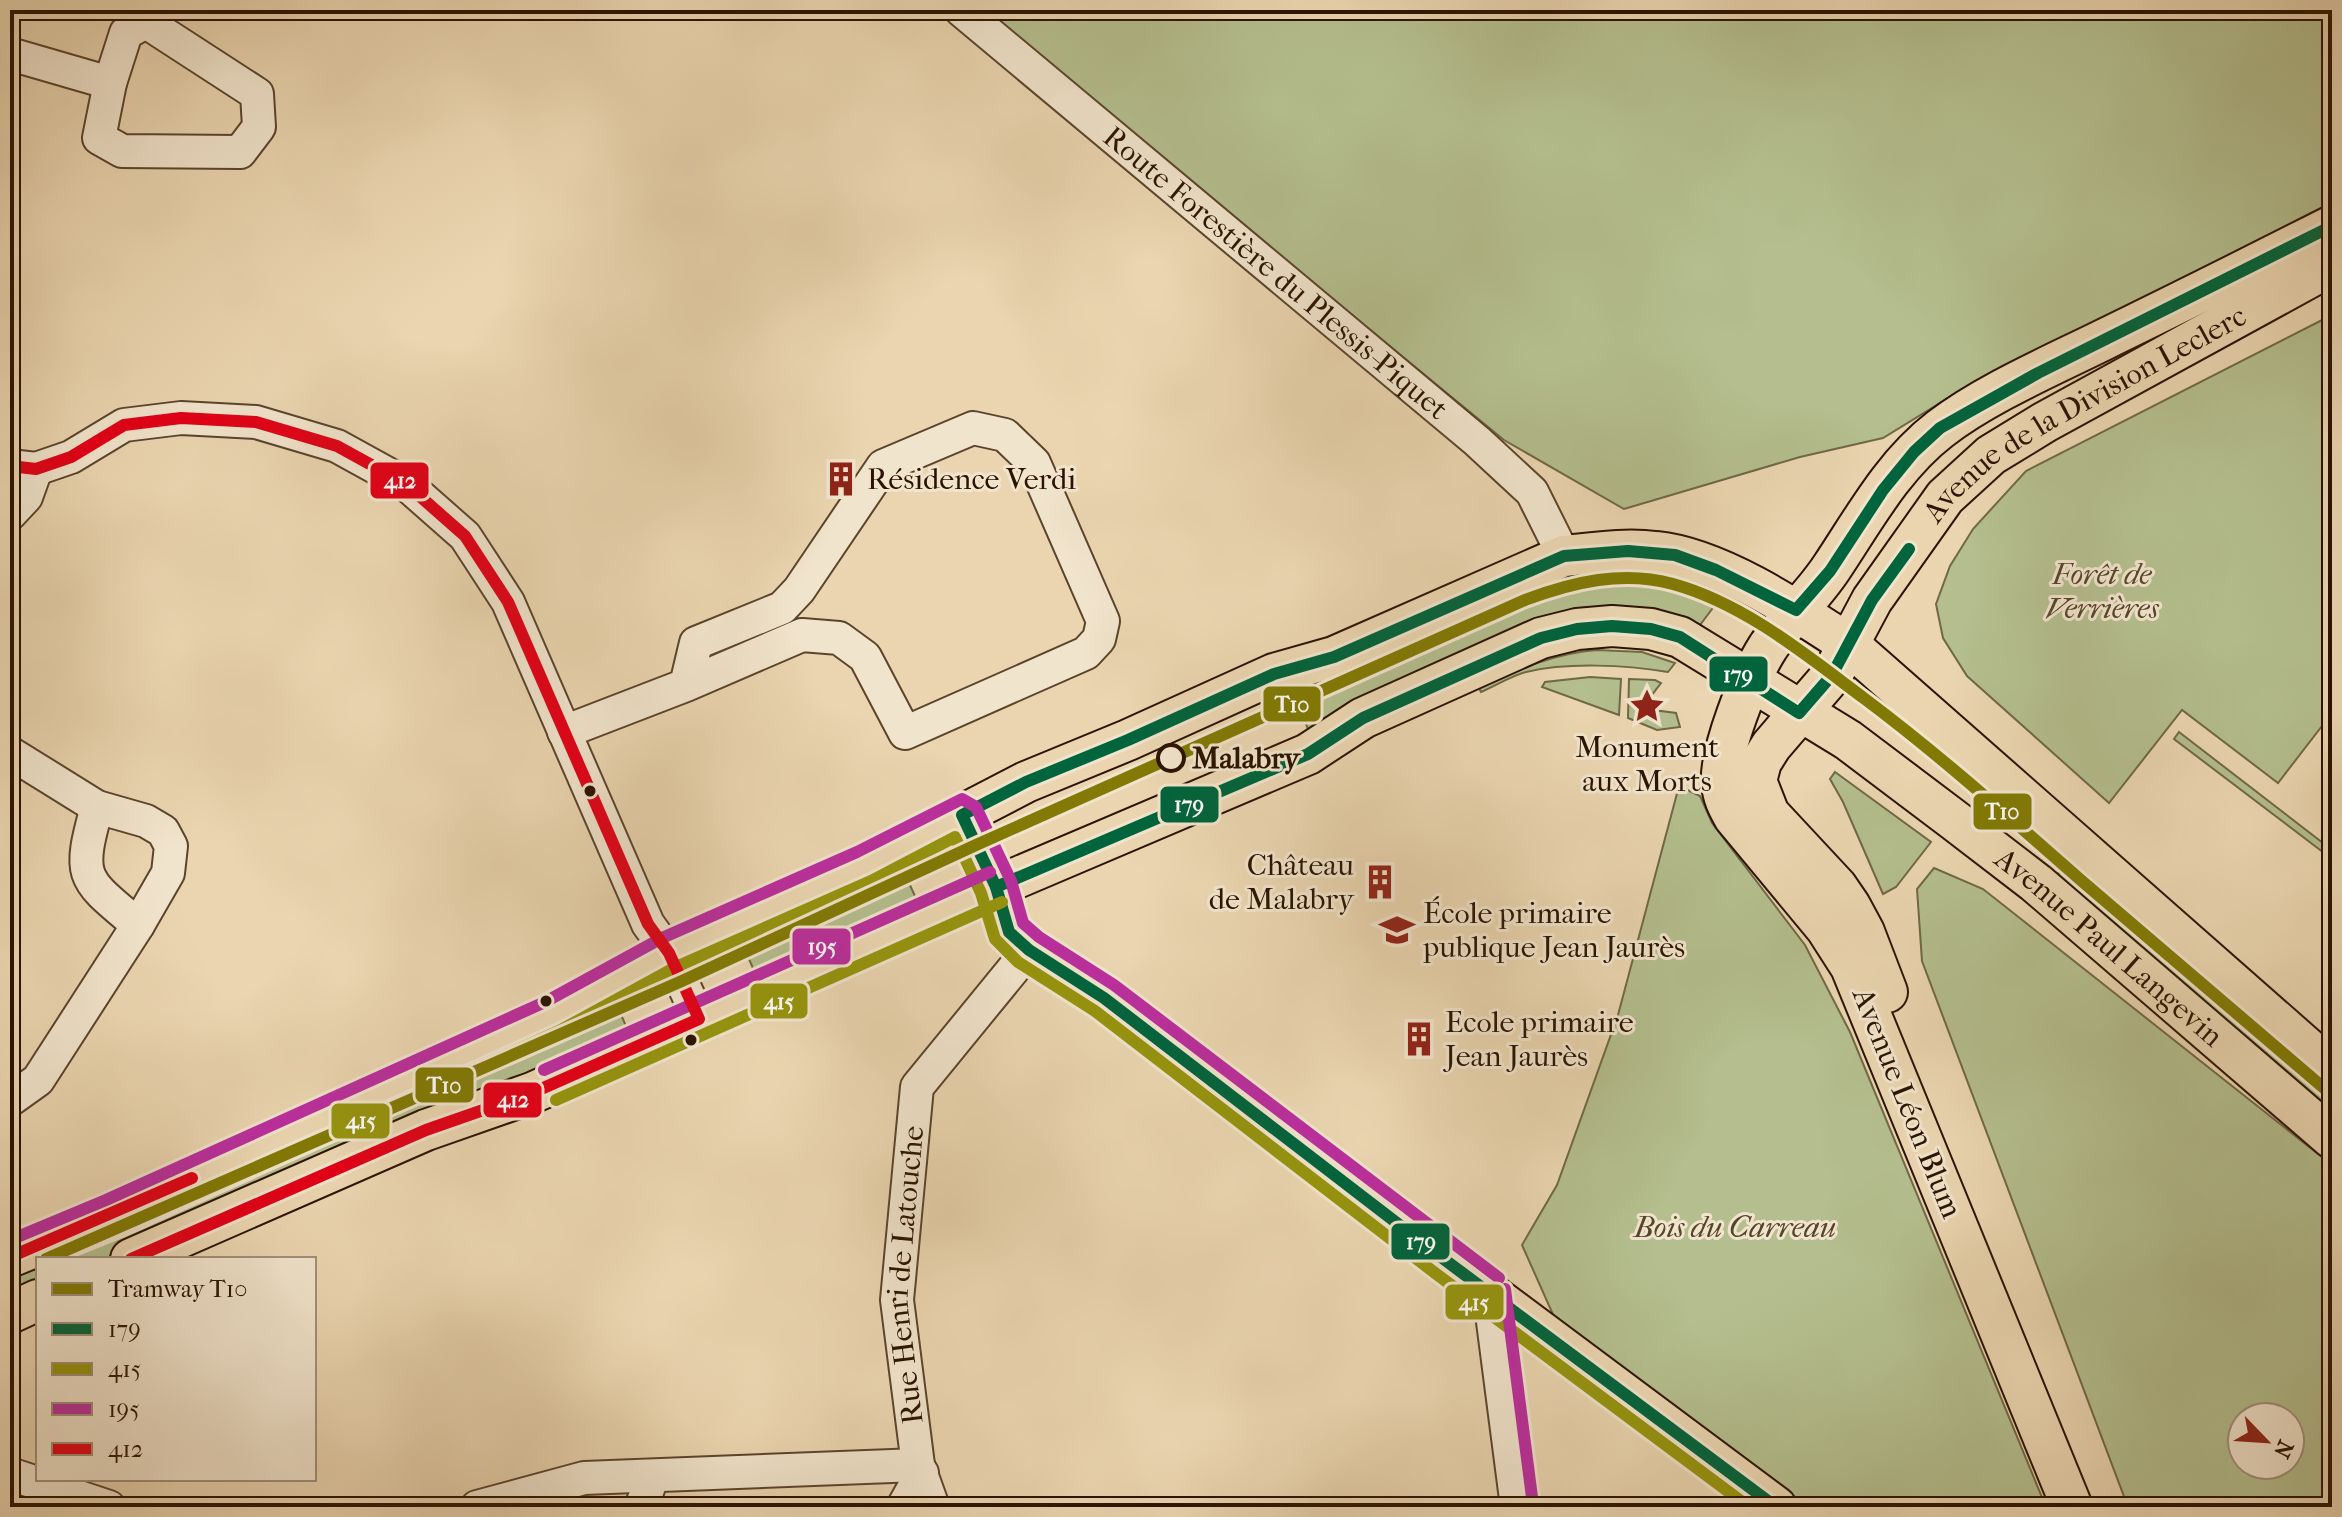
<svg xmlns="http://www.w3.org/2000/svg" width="2342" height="1517" font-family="'IM FELL French Canon',serif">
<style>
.green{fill:#b4be8e;stroke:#706847;stroke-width:2;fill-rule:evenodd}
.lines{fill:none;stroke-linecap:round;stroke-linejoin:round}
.minor-casing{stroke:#5b442c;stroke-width:36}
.major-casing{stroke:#2b1300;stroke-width:44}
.minor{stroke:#f1e4cc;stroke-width:32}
.major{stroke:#ead5b0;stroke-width:40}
.bus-1-casing{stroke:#f1e4cc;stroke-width:18}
.bus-2-casing{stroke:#f1e4cc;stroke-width:18}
.bus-3-casing{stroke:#f1e4cc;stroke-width:18}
.bus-4-casing{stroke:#f1e4cc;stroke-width:18}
.bus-1{stroke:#00643c;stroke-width:12}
.bus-2{stroke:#96940e;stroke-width:12}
.bus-3{stroke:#bb2e9e;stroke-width:12}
.bus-4{stroke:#e30017;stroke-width:12}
.tram-1-casing{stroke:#f1e4cc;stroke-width:18}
.tram-1{stroke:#827a04;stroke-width:12}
.stop-dot{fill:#f1e4cc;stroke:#2b1300;stroke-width:4}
.bus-dot{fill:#2b1300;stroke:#f1e4cc;stroke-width:3}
.labels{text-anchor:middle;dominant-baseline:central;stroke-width:6;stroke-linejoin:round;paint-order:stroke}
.street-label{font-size:30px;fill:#2b1300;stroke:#f1e4cc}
.poi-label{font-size:30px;fill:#2b1300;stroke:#f1e4cc;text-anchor:start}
.park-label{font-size:30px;font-style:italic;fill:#54462b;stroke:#f1e4cc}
.stop-label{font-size:30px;font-weight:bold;fill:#2b1300;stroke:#f1e4cc;text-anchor:start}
.line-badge{stroke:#f1e4cc;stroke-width:3}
.badge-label{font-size:22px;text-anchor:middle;font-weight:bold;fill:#fff}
</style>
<rect width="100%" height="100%" fill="#ead5b0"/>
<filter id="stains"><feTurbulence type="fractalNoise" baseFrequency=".0025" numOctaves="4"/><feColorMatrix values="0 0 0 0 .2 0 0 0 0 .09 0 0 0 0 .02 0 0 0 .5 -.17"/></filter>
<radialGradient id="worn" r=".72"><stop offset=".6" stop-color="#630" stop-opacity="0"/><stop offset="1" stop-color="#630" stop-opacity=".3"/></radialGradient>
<g class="green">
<polygon points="980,10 2332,10 2332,206 2291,230 1963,389 1883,438 1800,457 1624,509 1504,440"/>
<polygon points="2332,315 2332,713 2278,783 2182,710 2109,803 1967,676 1943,638 1936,604 1950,566 1973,529 2026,471"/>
<path d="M1630,562L1727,589L1700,625C1659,607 1619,603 1575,613L1311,736L1288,682L1548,576Z"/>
<path d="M1597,650L1642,652L1675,663L1668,672C1625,665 1568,662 1526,672C1511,676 1495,686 1481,692L1479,688C1518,670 1554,653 1597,650Z"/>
<polygon points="1590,677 1621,679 1619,715 1542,687 1545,682"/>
<polygon points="1629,679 1655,680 1661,683 1645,704 1646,709 1676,713 1680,727 1657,730 1628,718"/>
<polygon points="2179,732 2332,850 2332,859 2174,739"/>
<polygon points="1835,772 1931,842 1896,887 1883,894 1843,802 1830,779"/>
<polygon points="1679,786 1700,796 1712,823 1805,945 1850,1032 2046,1507 1804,1507 1555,1319 1522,1245 1557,1185 1618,1015"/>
<polygon points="2072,858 2332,1087 2332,1127 2049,884"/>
<polygon points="900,863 919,905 757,977 738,935"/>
<path d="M1934,868L1983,889L2332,1165V1507H2128L1922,961L1917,889ZM2242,1417H2290V1465H2242Z"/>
<polygon points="613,996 629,1033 113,1259 38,1259 38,1292 10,1305 10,1266"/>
</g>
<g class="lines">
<g class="minor-casing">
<g id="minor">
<path id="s1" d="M961,10L1477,441L1532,492L1564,556"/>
<polygon points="146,22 257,94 259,127 240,152 122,151 99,138 110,83 126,33"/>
<polyline points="10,54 110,83"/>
<polyline points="10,466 36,469 71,457 124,425 181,418 256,422 337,446 406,484 465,536 508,602 648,924 669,953 699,1019"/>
<polyline points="10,514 26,497 36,469"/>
<polyline points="564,732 686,685 802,635 839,638 865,657 905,733 1086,653 1099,639 1103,621 1034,463 1005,435 973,428 883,466 799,590 782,608 696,643 686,685"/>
<polyline points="10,753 97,807 146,821 163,831 171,846 168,873 138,925 38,1080 10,1100"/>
<path d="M97,807C77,879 82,878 138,925"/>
<polyline points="1489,1291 1517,1507"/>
<polyline points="10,1474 109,1507"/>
<polyline points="477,1507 584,1478 918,1465"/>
<polyline points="641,1507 653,1476"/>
<polyline points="903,1507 922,1473"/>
<path id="s2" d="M933,1507L918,1465L897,1300L917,1087L1029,950"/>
</g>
</g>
<g class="major-casing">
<g id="major">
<polyline points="962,815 996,887 1009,932 1029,950 1104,998 1445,1260 1776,1507"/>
<path id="s3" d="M1887,992L1864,932L1850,906L1837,887L1769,814L1756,781L1761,762L1771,746L1832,675L1872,600L1945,497L1991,455L2045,422L2332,265"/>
<path d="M10,1257L112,1215L552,1016L669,953L864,866L1026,782L1128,740L1274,674L1334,657L1564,556C1594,553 1625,548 1656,552C1718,558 1796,610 1848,644L2332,1070"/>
<path id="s4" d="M131,1259L426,1130L532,1093L920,919L1308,754L1363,718L1541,638L1577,629L1612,626L1651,629L1680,637L1848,740L1954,820L2036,883L2332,1138"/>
<polyline points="10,1313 38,1300"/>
<path d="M2072,1507L1851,967L1826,928L1734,817C1728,806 1723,797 1722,784C1719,752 1750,675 1768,647C1787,619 1813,596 1832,567C1864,519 1893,465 1940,429C1984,395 2048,367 2099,342C2177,304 2255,265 2332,226"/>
</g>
</g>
<use href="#minor" class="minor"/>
<use href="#major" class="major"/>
<g class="bus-1-casing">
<g id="bus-1">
<polyline points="996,887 1308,754 1363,718 1541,638 1577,629 1612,626 1651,629 1680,637 1799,713 1832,675 1872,600 1909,549"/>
<polyline points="1776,1507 1445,1260 1104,998 1029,950 1009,932 996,887 962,815 1026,782 1128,740 1274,674 1334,657 1564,556 1628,551 1675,555 1716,570 1796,610 1830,571 1883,490 1914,452 1940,428 2038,373 2332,226"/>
</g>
</g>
<g class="bus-2-casing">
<g id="bus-2">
<polyline points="556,1100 1002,902"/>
<polyline points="47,1259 119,1230 559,1031 676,967 871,881 955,837 981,893 995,939 1018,962 1095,1011 1435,1273 1749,1507"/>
</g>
</g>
<g class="bus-3-casing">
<g id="bus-3">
<polyline points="544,1070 990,872"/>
<polyline points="10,1240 106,1200 545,1002 662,938 857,852 962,799 976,807 1011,881 1023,923 1039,937 1114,985 1499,1278"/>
<polyline points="1505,1289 1533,1505"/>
</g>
</g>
<g class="bus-4-casing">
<g id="bus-4">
<polyline points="10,466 36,469 71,457 124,425 181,418 256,422 337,446 406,484 465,536 508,602 648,924 669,953 699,1019 532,1093 426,1130 131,1259"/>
<polyline points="10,1257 192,1178"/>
</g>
</g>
<use href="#bus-1" class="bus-1"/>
<use href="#bus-2" class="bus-2"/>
<use href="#bus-3" class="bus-3"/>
<use href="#bus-4" class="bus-4"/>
<g class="tram-1-casing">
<path id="tram-1" d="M46,1259L682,981L976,845L1525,600C1573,582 1623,570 1673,584C1745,604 1806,655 1865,699C1941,756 2011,819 2083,882C2166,953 2249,1024 2332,1095"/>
</g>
<use href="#tram-1" class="tram-1"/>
</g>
<defs>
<g id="building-bare" transform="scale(2.76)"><path d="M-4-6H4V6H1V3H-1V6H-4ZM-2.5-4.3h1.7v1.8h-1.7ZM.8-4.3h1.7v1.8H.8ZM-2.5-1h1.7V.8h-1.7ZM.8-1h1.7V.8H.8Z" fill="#8f2418" stroke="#f1e4cc" stroke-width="2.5" paint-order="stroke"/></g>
<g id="sight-bare" transform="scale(2.76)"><path d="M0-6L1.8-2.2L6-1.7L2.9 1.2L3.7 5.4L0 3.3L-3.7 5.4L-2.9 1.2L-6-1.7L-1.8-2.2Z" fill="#8f2418" stroke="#f1e4cc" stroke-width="2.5" paint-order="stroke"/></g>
<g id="school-bare" transform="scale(2.76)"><path d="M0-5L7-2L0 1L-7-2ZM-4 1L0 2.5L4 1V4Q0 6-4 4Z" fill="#8f2418" stroke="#f1e4cc" stroke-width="2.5" paint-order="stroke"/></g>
</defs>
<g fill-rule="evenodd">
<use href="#building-bare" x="841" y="479"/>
<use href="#sight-bare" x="1647" y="706"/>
<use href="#building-bare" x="1380" y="882"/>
<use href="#school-bare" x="1397" y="930"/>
<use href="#building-bare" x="1419" y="1039"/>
</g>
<circle class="stop-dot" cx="1171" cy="758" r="13"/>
<g class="bus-dot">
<circle cx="590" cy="791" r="7"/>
<circle cx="546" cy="1001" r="7"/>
<circle cx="691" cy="1040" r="7"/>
</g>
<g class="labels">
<g class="street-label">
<text stroke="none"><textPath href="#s1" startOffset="410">Route Forestière du Plessis-Piquet</textPath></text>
<text stroke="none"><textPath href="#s3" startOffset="758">Avenue de la Division Leclerc</textPath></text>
<text stroke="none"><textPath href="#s4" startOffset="2214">Avenue Paul Langevin</textPath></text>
<text transform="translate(1907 1103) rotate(68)">Avenue Léon Blum</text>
<text stroke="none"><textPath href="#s2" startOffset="236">Rue Henri de Latouche</textPath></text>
</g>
<g class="poi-label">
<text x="867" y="479">Résidence Verdi</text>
<text x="1647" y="747" text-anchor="middle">Monument<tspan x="1647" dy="34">aux Morts</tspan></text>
<text x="1354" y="865" text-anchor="end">Château<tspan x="1354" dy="34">de Malabry</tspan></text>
<text x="1423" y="913">École primaire<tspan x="1423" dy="34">publique Jean Jaurès</tspan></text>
<text x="1445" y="1022">Ecole primaire<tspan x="1445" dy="34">Jean Jaurès</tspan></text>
</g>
<g class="park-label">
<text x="2102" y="574">Forêt de<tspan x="2102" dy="34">Verrières</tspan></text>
<text x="1735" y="1227">Bois du Carreau</text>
</g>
<g class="stop-label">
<text x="1192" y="758">Malabry</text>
</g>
</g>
<g class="line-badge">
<rect x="369" y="461" width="61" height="39" rx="8" fill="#e30017"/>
<rect x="1708" y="655" width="61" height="38" rx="8" fill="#00643c"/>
<rect x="1262" y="685" width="60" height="38" rx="8" fill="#827a04"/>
<rect x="1159" y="785" width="61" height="39" rx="8" fill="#00643c"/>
<rect x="1972" y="792" width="61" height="39" rx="8" fill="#827a04"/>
<rect x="791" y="927" width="61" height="39" rx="8" fill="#bb2e9e"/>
<rect x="749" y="982" width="60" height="38" rx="8" fill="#96940e"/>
<rect x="414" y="1066" width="61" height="38" rx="8" fill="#827a04"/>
<rect x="482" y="1081" width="61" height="38" rx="8" fill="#e30017"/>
<rect x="330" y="1102" width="61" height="38" rx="8" fill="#96940e"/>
<rect x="1390" y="1222" width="61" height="39" rx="8" fill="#00643c"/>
<rect x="1444" y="1283" width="61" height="38" rx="8" fill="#96940e"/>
</g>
<g class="badge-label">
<text x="400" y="488">412</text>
<text x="1738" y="682">179</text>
<text x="1292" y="712">T10</text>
<text x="1189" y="812">179</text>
<text x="2002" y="819">T10</text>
<text x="822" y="954">195</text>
<text x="779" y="1009">415</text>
<text x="444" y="1093">T10</text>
<text x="513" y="1107">412</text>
<text x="361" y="1128">415</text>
<text x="1421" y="1249">179</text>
<text x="1474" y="1310">415</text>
</g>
<rect width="2342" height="1517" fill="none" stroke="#ead5b0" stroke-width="40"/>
<rect x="12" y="12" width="2318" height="1493" fill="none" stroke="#2b1300" stroke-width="4"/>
<rect x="20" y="20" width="2302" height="1477" fill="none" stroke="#2b1300" stroke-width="2"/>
<rect x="36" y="1257" width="280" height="224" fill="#f1e4cc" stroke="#a2907a" stroke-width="2"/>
<rect x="52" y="1283" width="40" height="12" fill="#827a04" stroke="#a2907a" stroke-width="2"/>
<text x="108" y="1297" font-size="24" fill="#2b1300">Tramway T10</text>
<rect x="52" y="1323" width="40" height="12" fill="#00643c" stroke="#a2907a" stroke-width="2"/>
<text x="108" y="1337" font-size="24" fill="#2b1300">179</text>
<rect x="52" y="1363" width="40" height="12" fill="#96940e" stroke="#a2907a" stroke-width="2"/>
<text x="108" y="1377" font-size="24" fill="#2b1300">415</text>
<rect x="52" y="1403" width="40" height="12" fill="#bb2e9e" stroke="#a2907a" stroke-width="2"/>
<text x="108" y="1417" font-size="24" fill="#2b1300">195</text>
<rect x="52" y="1443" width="40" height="12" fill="#e30017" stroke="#a2907a" stroke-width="2"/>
<text x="108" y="1457" font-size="24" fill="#2b1300">412</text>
<g transform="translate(2266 1441) rotate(115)"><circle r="38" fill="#f1e4cc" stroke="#a2907a" stroke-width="2"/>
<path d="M0-6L14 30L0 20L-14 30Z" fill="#8f2418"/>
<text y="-12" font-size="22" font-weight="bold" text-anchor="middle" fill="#2b1300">N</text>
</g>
<rect width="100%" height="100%" filter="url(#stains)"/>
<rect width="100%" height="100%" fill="url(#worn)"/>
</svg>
